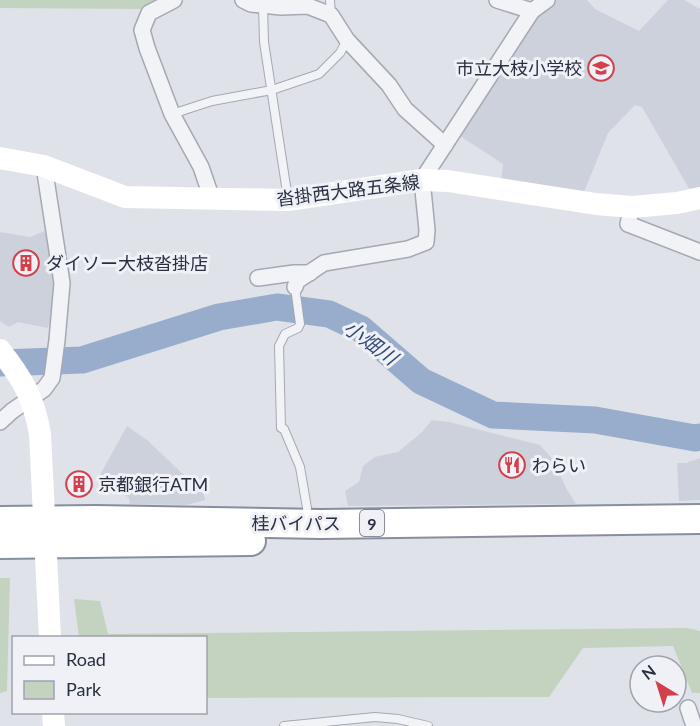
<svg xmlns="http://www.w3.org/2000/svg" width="700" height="726" font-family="Lato,'Noto Sans JP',sans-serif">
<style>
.built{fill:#cdd1db}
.green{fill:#c3d3c0}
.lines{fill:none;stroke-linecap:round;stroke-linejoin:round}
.river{stroke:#98adcb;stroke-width:27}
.lane-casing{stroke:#a4a9b3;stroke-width:10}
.street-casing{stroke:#a4a9b3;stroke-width:18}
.highway-casing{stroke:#868ea0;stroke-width:32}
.lane{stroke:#f2f3f7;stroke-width:8}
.street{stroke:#f2f3f7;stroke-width:15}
.secondary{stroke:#fff;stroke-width:22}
.highway{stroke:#fff;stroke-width:28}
.secondary-bridge{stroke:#fff;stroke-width:22}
.labels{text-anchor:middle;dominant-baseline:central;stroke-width:6;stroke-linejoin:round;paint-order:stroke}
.shield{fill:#eff1f6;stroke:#636977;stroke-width:1.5}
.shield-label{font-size:16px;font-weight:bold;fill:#272f41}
.poi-label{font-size:18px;fill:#272f41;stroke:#eff1f6;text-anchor:start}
.street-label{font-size:18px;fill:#272f41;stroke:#eff1f6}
.water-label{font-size:20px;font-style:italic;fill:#304a76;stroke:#eff1f6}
</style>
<rect width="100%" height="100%" fill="#dfe2e9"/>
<g class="built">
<polygon points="554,0 587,0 595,9 639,31 668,0 684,0 700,9 700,190 691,192 642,107 635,105 608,133 582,197 501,183 503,164 460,136 529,25 542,10"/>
<polygon points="45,231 52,265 54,292 53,306 48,328 18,322 9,327 0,321 0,232 30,237"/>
<polygon points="432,420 449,422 540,445 555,462 566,488 576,504 348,506 345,491 359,482 363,466 375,457 398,452 422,432"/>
<polygon points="127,426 147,440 204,494 205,500 186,505 130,504 129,498 106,481 100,475"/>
<polygon points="700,458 700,500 679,501 677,463 686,463"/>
</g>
<g class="green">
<polygon points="0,0 162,0 140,9 0,8"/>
<polygon points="0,578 10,578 7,691 0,693"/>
<polygon points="74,599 100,601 108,634 687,628 700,631 700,693 692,693 673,646 583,648 549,697 206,698 206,638 79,637"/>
</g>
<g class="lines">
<polyline class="river" points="0,363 82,360 219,317 277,307 329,314 361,329 421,381 493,415 595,420 695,438 700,437"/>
<g class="lane-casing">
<g id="lane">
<polyline points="330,0 331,15"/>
<polyline points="263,5 264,42 288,199"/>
<polyline points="172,114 212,101 272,90 319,74 340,53 347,40"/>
<polyline points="295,287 300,324 298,328 285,334 279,346 281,428 284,429 300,467 307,508"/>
<polyline points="284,726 375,717 398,719 428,726"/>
</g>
</g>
<g class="street-casing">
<g id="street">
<polyline points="174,0 149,13 142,30 147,48 172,114 201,167 212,199"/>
<polyline points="243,0 251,4 281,7 308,6 331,15 347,40 389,85 405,109 445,145"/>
<polyline points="497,0 532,11"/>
<polyline points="632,207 628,224 700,252"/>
<polyline points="258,278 294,273 310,273"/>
<polyline points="295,287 297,281 324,263 408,249 426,242 427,230 422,180 532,11 547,0"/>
<polyline points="0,422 12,411 44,389 52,378 57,340 62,283 44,166"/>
<polyline points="688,708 694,726"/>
</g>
</g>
<g class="highway-casing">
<g id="highway">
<polyline points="0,521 95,520 321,524 700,519"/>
<polyline points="0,544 251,541"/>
</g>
</g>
<use href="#lane" class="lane"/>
<use href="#street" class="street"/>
<g class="secondary">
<polyline points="0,158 44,166 125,197 288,200 422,180 448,181 596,204 632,207 677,203 700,198"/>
<polyline points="40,434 50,638"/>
<polyline points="53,712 54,726"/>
</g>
<use href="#highway" class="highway"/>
<path class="secondary-bridge" d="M0,350C22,378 34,398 40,434"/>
</g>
<defs>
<g id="school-ring" transform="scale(1.35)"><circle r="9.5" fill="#eff1f6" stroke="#d33f4b" stroke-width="1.5"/><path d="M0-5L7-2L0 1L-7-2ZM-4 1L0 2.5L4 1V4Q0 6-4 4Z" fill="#d33f4b"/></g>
<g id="building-ring" transform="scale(1.35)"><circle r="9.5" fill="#eff1f6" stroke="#d33f4b" stroke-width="1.5"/><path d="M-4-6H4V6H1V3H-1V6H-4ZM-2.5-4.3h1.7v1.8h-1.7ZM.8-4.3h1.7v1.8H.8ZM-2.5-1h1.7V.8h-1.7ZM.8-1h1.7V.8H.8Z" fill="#d33f4b"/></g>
<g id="restaurant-ring" transform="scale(1.35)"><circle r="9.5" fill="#eff1f6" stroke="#d33f4b" stroke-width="1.5"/><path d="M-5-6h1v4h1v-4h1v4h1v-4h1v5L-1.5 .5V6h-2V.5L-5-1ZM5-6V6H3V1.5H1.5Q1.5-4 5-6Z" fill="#d33f4b"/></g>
</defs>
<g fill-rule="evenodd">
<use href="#school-ring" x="601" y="68"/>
<use href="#building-ring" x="26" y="263"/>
<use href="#restaurant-ring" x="512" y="465"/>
<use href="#building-ring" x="79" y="484"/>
</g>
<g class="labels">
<rect class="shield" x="360" y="510" width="24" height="26" rx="4.5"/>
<g class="shield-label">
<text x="372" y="523">9</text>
</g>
<g class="poi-label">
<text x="582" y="68" text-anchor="end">市立大枝小学校</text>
<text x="46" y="263">ダイソー大枝沓掛店</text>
<text x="532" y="465">わらい</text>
<text x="98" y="484">京都銀行ATM</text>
</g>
<g class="street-label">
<text transform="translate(348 190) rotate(-7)">沓掛西大路五条線</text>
<text x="296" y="523">桂バイパス</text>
</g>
<g class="water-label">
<text transform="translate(371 342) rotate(36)">小畑川</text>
</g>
</g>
<rect x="12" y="636" width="195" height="78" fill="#eff1f6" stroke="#9fa3ae" stroke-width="1.5"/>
<rect x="24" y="656" width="30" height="9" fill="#ffffff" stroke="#9fa3ae" stroke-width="1.5"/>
<text x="66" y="666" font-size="18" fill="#272f41">Road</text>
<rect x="24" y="681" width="30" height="18" fill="#c3d3c0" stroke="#9fa3ae" stroke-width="1.5"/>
<text x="66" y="696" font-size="18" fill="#272f41">Park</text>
<g transform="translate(658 684) rotate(322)"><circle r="28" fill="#eff1f6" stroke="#9fa3ae" stroke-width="1.5"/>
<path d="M0-4.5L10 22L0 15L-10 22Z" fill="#d33f4b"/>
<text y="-9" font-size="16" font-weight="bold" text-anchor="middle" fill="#272f41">N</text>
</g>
</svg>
